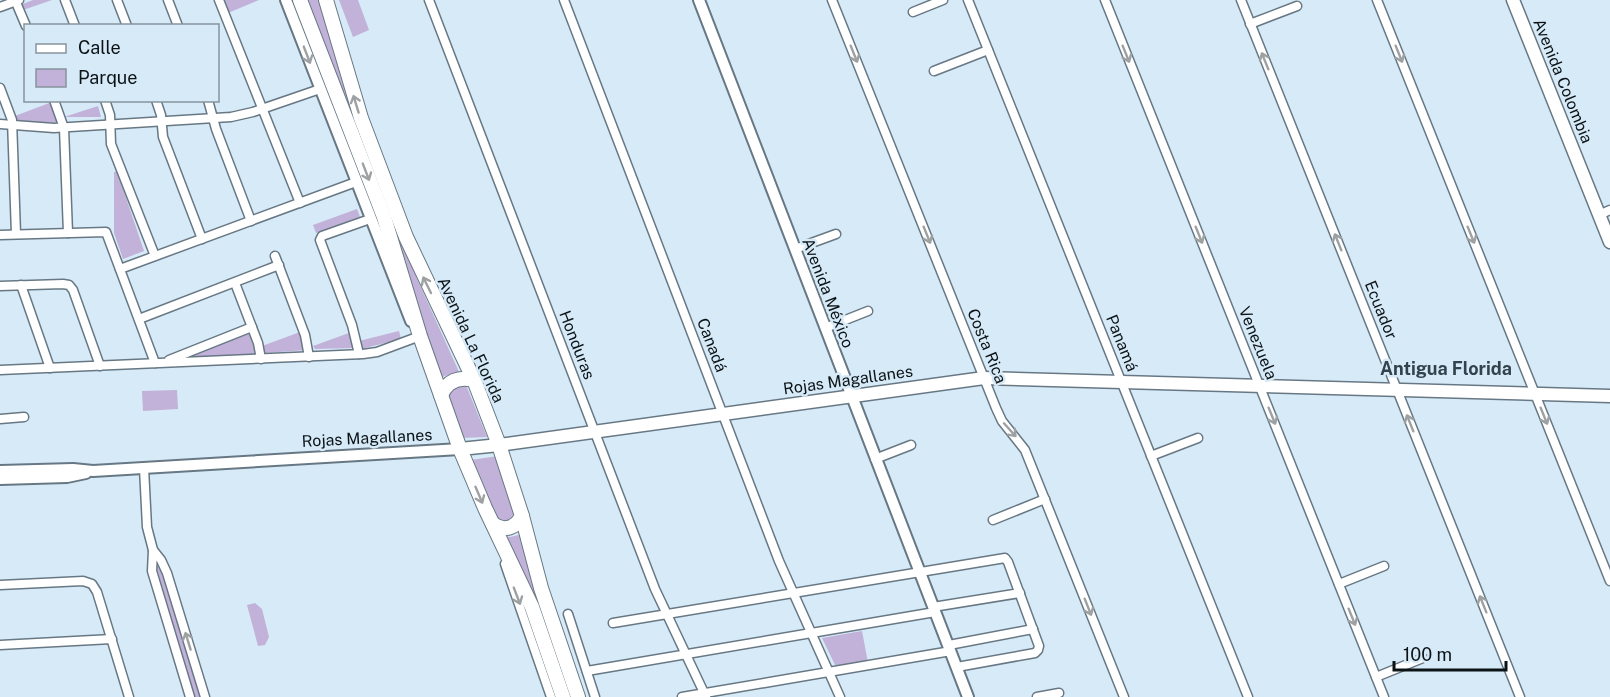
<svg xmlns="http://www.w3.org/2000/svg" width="1610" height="697" font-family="'Public Sans',sans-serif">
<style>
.green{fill:#c2b1d8}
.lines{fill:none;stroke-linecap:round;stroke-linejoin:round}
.minor-casing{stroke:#677884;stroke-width:11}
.tertiary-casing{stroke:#677884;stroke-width:14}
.secondary-casing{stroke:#677884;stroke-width:15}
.primary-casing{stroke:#677884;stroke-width:16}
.minor{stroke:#fff;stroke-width:8}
.tertiary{stroke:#fff;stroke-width:10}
.secondary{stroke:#fff;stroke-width:12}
.primary{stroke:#fff;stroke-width:14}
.oneway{stroke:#9ea1a2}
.labels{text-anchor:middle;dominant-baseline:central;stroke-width:5;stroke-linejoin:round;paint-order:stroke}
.street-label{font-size:16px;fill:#0c1317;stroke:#d7eaf7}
.neighbourhood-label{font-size:18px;font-weight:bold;fill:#33434d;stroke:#d7eaf7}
</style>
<rect width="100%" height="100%" fill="#d7eaf7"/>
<g class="green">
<polygon points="33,0 52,0 23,10 20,5"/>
<polygon points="223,0 259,0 228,13"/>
<polygon points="305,0 318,0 417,279 460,374 444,376 439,381 374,174 340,85"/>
<polygon points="339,0 358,0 369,30 353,37"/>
<polygon points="52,102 60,123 17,121 15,116"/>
<polygon points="98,106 101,117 64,117"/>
<polygon points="117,171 144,251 123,259 114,233 114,172"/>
<polygon points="357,209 360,217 316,233 313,225"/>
<polygon points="399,331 401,339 361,349 359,341"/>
<polygon points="300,332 306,350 265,353 262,346"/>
<polygon points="249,333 256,354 178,358"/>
<polygon points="349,333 354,348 315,349 313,346"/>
<polygon points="466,385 487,437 461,438 444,393 450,386"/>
<polygon points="177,390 178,409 143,411 142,391"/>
<polygon points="498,456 516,515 513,523 497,522 471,460"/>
<polygon points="502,535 510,537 519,535 570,697 567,697"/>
<polygon points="158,561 162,568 201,697 195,697 157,569"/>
<polygon points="255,603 262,609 269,637 265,645 258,646 247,605"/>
<polygon points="862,631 868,663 836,667 822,638"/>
</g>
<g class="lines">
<g class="minor-casing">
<g id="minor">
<polyline points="15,0 26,26"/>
<polyline points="65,0 75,26"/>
<polyline points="117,0 127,26"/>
<polyline points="168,0 178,26"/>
<polyline points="219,0 300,203"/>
<polyline points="429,0 655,589 706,697"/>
<polyline points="564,0 779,561 840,697"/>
<polyline points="832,0 996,408 1002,421 1025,450 1124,697"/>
<polyline points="968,0 1248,697"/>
<polyline points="1105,0 1384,697"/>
<polyline points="1241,0 1520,697"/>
<polyline points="1377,0 1610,581"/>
<polyline points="0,7 19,0"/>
<polyline points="913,12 943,0"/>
<polyline points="1250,24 1297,6"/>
<polyline points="934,71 988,50"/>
<polyline points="0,88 12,120 16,234"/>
<polyline points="54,100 64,128 68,233"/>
<polyline points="105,100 110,115 111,144 155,256"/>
<polyline points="156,100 161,115 163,137 202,239"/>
<polyline points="208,100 216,129 251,221"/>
<polyline points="0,124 54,128 231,117 253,112 320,89"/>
<polyline points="1599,215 1610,210"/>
<polyline points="0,235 106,232 155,363"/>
<polyline points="795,249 836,234"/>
<polyline points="275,256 305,335 309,357"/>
<polyline points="120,269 356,182"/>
<polyline points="235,283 258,343 261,359"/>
<polyline points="21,285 50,368"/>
<polyline points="0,286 63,284 69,285 73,290 100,366"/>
<polyline points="139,319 279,265"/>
<polyline points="825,328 868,311"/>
<polyline points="359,354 352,325 320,240 322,236 370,219"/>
<polyline points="169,360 252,327"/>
<polyline points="0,370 363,354 377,352 420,336"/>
<polyline points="0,419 24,417"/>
<polyline points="1151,456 1198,438"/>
<polyline points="875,459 911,445"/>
<polyline points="144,468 147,527 153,550 152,571 190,697"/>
<polyline points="993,520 1045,499"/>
<polyline points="153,550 161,560 167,573 205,697"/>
<polyline points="505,564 551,697"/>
<polyline points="1339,584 1384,566"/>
<polyline points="0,585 83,581 92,584 97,592 129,697"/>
<polyline points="933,607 1020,593"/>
<polyline points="568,614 595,697"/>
<polyline points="613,623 1005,558 1008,562 1039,646 1038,650 1035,653 957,667"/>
<polyline points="0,645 112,639"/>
<polyline points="949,645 1033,629"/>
<polyline points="587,671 935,612"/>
<polyline points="1376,677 1423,658"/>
<polyline points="682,697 951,651"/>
<polyline points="1037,697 1059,693"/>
</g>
</g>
<g class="tertiary-casing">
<g id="tertiary">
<polyline points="286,0 411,321"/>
<polyline points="699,0 968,697"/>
<polyline points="0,471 73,469 93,471 460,449"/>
<polyline points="0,479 67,477 86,473"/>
</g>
</g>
<g class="secondary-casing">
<g id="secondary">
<polyline points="1513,0 1610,242"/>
<polyline points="460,449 499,445 984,378 1610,396"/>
</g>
</g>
<g class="primary-casing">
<g id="primary">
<polyline points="300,0 384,217 420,336 460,449 485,508 532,607 563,697"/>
<polyline points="326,0 361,118 406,237 474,380 499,445 522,516 541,588 578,697"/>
<path d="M441,395C447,381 459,376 474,380"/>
<path d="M493,524C504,532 516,528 522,516"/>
</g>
</g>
<use href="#minor" class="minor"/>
<use href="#tertiary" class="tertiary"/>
<use href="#secondary" class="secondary"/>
<use href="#primary" class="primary"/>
</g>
<defs><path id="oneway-shaft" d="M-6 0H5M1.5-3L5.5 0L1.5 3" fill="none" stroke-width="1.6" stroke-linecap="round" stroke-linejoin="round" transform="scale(1.5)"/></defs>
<g class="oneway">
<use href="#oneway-shaft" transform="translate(854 54) rotate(68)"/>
<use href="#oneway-shaft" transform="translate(1126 54) rotate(68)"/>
<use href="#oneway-shaft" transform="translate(1399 54) rotate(68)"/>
<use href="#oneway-shaft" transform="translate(307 55) rotate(69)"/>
<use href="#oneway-shaft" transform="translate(1265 61) rotate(-112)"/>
<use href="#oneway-shaft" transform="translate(356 104) rotate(-107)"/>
<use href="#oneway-shaft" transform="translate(366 172) rotate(69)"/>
<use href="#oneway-shaft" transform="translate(927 235) rotate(68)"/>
<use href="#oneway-shaft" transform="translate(1199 235) rotate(68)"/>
<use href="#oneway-shaft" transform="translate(1471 235) rotate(68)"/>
<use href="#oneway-shaft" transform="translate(1338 242) rotate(-112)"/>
<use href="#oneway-shaft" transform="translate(427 285) rotate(-116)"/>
<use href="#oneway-shaft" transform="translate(1272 416) rotate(68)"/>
<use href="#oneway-shaft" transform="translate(1544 416) rotate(68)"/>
<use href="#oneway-shaft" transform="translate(1410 423) rotate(-112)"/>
<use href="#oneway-shaft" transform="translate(1010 430) rotate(48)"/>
<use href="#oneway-shaft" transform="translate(479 495) rotate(67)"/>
<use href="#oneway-shaft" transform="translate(517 596) rotate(69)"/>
<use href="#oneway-shaft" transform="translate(1483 604) rotate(-112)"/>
<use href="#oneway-shaft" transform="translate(1088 607) rotate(68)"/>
<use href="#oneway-shaft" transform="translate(1352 617) rotate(68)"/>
<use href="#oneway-shaft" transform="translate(188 641) rotate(-107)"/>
</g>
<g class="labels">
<g class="street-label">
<text transform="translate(1563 81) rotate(68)">Avenida Colombia</text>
<text transform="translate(828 293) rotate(69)">Avenida México</text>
<text transform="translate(1381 310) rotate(68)">Ecuador</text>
<text transform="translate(471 340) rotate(65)">Avenida La Florida</text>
<text transform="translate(1122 343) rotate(68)">Panamá</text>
<text transform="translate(1258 343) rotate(68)">Venezuela</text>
<text transform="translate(577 345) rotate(69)">Honduras</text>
<text transform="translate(712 345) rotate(69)">Canadá</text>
<text transform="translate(987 346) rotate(68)">Costa Rica</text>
<text transform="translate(848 380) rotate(-8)">Rojas Magallanes</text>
<text transform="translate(367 438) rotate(-3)">Rojas Magallanes</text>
</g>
<g class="neighbourhood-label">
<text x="1446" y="368">Antigua Florida</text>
</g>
</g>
<rect x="24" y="24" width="195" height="78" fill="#d7eaf7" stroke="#86949d" stroke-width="1.5"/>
<rect x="36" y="44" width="30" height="9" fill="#ffffff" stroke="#86949d" stroke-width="1.5"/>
<text x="78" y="54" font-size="18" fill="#0c1317">Calle</text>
<rect x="36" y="69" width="30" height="18" fill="#c2b1d8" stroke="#86949d" stroke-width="1.5"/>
<text x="78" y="84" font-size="18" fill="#0c1317">Parque</text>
<path d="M1394 661v9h112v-9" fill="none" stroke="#0c1317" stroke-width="3"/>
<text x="1403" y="661" font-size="18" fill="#0c1317" stroke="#d7eaf7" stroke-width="4.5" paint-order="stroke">100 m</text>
</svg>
